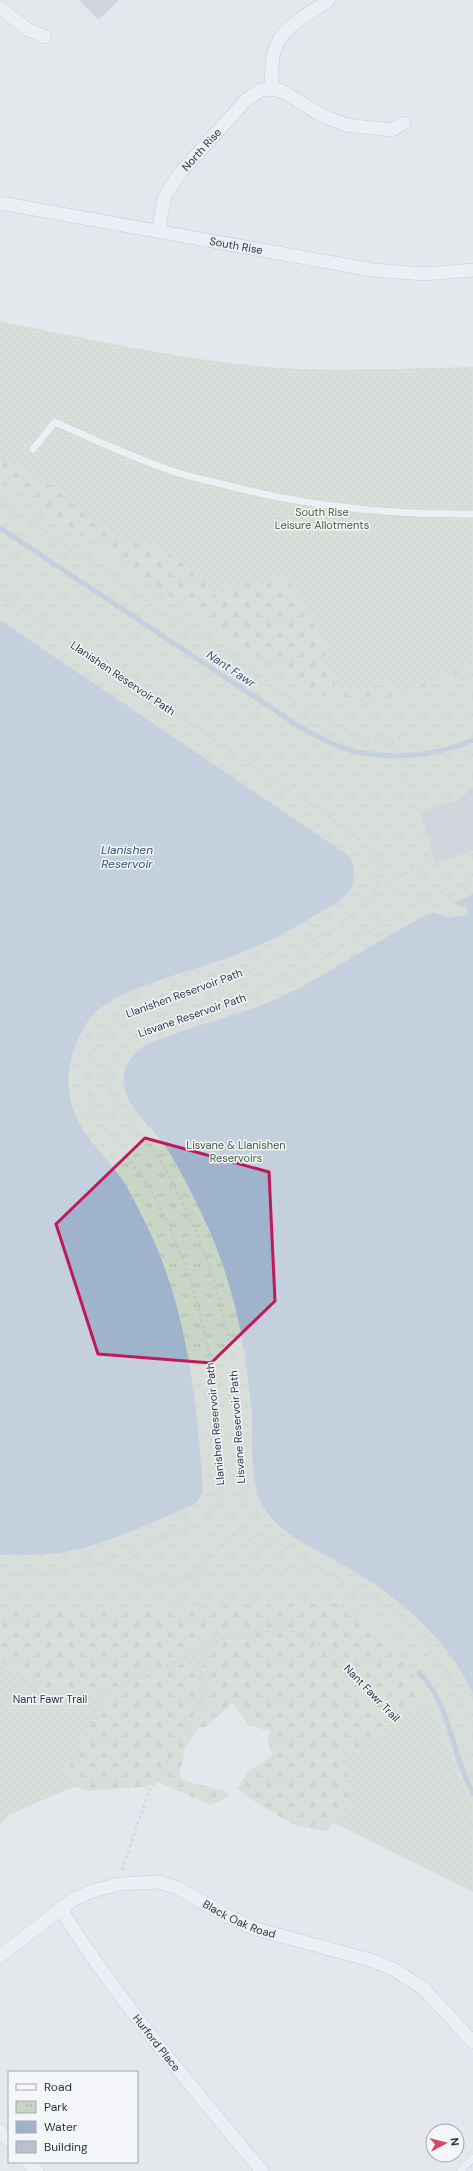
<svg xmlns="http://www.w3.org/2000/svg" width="473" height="2171" font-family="'DM Sans',sans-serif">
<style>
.grass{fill:url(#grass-dots)}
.forest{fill:url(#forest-firs)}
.park{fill:url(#park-tufts)}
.water{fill:#9fb4cc}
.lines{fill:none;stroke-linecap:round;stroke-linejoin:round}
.stream{stroke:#9fb4cc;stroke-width:5}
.building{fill:#bbc0ca}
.service-casing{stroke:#a9aeb7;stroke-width:8}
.minor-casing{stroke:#a9aeb7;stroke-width:14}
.path{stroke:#c2c5cb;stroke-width:2.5;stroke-dasharray:3 3;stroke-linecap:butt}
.service{stroke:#f7f8fa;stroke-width:7}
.minor{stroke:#f7f8fa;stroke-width:13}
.marked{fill:none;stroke:#c2185b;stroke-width:3;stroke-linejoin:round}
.labels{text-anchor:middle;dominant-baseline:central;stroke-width:3;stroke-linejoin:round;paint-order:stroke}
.street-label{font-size:11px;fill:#2b3445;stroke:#f4f6f9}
.park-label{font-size:11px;fill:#3f6138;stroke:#f4f6f9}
.water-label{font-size:12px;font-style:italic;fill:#34527a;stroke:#f4f6f9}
</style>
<defs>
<pattern id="grass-dots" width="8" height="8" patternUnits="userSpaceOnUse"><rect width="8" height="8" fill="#c9d6c5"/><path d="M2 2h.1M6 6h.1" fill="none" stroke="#adb8ab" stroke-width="1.8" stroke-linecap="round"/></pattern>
<pattern id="forest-firs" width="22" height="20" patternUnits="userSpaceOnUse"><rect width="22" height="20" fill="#c9d6c5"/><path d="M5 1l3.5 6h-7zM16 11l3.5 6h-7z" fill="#adb8ab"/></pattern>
<pattern id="park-tufts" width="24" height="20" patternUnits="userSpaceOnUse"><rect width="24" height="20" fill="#c9d6c5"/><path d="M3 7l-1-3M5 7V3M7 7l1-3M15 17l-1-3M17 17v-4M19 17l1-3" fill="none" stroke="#adb8ab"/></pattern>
</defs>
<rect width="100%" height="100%" fill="#e4e7ec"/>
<g class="grass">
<path d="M0,321C85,338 169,357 256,366C327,373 401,368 473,367V668L416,691L335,700L0,480Z"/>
<polygon points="309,1603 421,1687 473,1805 473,1892 342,1827 290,1799 306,1752 233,1690 203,1721 164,1779 92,1783 68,1789 9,1815 0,1826 0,1613"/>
</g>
<g class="forest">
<polygon points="0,458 24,468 57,489 70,503 124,541 162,548 198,574 214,594 246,583 267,583 287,578 302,599 307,613 325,642 324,659 335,679 335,688 351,691 394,683 401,691 473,666 473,688 349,721 0,495"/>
<path d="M346,1599L437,1680L420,1705L402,1719L384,1717V1732L365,1749L341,1755L354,1798L327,1831L298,1827L258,1804L237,1788L248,1772L272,1755L267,1737L271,1732L248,1725L233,1703L206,1727H196L206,1711L203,1650L210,1644L248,1637L249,1630C213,1627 210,1639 183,1656C169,1666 149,1669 133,1674V1680L188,1662L198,1672L199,1696L186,1742L179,1777L192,1783L226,1791L229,1797L210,1805L158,1782L147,1787L84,1791L68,1780L70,1764L81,1748L101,1702L112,1695L108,1688C101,1691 92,1695 85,1696C54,1696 24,1678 0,1661V1610Z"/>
</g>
<polygon class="park" points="0,480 263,660 304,687 335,700 386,698 416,691 473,668 473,1805 421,1687 391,1642 337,1603 63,1609 0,1613"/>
<g class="water">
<path d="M0,620L336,847C340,850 347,853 350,858C355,865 355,882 350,890C343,900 329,907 319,913C295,928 269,942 243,952C203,968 160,977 122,995C108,1002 97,1009 88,1021C72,1045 64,1074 71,1102C77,1128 96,1146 112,1166C124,1181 133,1197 141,1214C186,1299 197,1397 203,1492L198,1501L191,1506C152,1522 112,1542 70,1551C47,1556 23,1555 0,1555Z"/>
<path d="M473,894V1694C447,1637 399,1598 347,1567C322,1552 279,1535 264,1508C249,1481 253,1450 252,1419C252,1409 250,1398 249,1388C244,1336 231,1280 210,1232C196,1201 182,1172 164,1144C151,1126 128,1109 124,1086C121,1068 131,1056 144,1046C188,1026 237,1017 281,997C334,972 380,937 433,912L448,918L467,915L468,911L466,907L453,904Z"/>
</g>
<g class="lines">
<g class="stream">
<path d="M0,528L297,725C312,734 327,742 343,748C383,761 435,757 473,740"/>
<path d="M419,1673C450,1702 452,1756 473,1793"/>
</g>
</g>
<g class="building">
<polygon points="79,0 119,0 98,20"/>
<polygon points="473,787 473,851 436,863 420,811 459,800"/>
</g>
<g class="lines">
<g class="service-casing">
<g id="service">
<path d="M33,449L55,422C94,440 134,458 175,472C190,477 206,480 222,484C304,506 388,515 473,514"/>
<polyline points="460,2171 473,2158"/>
</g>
</g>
<g class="minor-casing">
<g id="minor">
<polyline points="0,8 27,29 45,37"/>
<path d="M271,89C272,76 271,61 275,49C282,26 311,13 329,0"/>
<path id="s1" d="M0,203L373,270L424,274L473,270"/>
<path id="s2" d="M158,231L165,196L171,186L181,172L247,99L261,90L271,89L282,91L321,115L346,125L392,130L404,123"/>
<path id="s3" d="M60,1908C119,2002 191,2086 262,2171"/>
<path id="s4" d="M0,1956L74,1899L90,1892L118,1884L158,1882L178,1888L225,1915L256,1929L374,1961L393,1969L423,1988L473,2042"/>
<polyline points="0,2131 9,2141"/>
<polyline points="28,2162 37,2171"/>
</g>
</g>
<g class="path">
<path d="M0,502L326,722C358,737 375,747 411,734"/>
<path d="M0,596L350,831C362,843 377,856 379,874C380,892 366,903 354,913C330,933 299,950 270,962C249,971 226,979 204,986C175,996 119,1006 102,1034C89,1057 83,1084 94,1110C108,1139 134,1161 150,1189C182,1245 202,1309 212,1372C218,1412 219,1454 221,1495L215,1508L203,1521L102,1563L55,1572L0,1576"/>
<polyline points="393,741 417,806"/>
<path d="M377,864C394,894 396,895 431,894"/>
<polyline points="378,886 388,883 434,857"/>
<polyline points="88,1074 110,1075"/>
<polyline points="240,1531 256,1547 271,1542 280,1544 315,1566"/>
<polyline points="102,1563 119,1570 157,1580 316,1567 369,1596 405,1622 422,1640 451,1679 473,1728"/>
<path d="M190,1577L250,1522C249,1508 242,1496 241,1482C240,1454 241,1426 238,1397C230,1329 211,1259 180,1197C172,1182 165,1167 155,1152C141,1131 113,1113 110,1085C107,1062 122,1042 141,1031L244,996L295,976L431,894L473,880"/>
<polyline points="0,1666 50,1699"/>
<polyline points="0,1698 88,1700 103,1696 130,1679 188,1657 209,1642 222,1638 252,1632 290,1631 313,1639 349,1666 423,1744 457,1797 473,1828"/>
<polyline points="122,1870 149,1791 201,1707 203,1692 199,1650"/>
</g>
<use href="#service" class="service"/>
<use href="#minor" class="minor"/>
</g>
<path d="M0 0H473V2171H0ZM145,1138L269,1172L275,1301L211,1363L98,1354L56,1224Z" fill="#e4e7ec" fill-opacity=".55" fill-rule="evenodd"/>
<path class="marked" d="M145,1138L269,1172L275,1301L211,1363L98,1354L56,1224Z"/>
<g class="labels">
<g class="street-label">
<text stroke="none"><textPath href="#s2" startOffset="95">North Rise</textPath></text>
<text stroke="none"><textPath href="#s1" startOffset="240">South Rise</textPath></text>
<text transform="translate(123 678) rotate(34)">Llanishen Reservoir Path</text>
<text transform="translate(184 993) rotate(-20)">Llanishen Reservoir Path</text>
<text transform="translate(192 1015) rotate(-19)">Lisvane Reservoir Path</text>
<text transform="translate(215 1424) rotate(-95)">Llanishen Reservoir Path</text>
<text transform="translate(237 1427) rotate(-94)">Lisvane Reservoir Path</text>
<text transform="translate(372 1693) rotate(46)">Nant Fawr Trail</text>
<text x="50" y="1699">Nant Fawr Trail</text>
<text stroke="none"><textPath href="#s4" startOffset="270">Black Oak Road</textPath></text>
<text stroke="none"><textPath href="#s3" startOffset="166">Hurford Place</textPath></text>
</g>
<g class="park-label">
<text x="322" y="512">South Rise<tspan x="322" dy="13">Leisure Allotments</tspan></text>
<text x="236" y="1145">Lisvane &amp; Llanishen<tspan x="236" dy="13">Reservoirs</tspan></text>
</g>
<g class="water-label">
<text transform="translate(231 669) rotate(34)">Nant Fawr</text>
<text x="127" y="850">Llanishen<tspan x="127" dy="14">Reservoir</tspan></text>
</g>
</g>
<rect x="8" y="2071" width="130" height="92" fill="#f4f6f9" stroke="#a4a8b1"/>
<rect x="16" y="2084" width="20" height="6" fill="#f7f8fa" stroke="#a4a8b1"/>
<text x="44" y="2091" font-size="12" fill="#2b3445">Road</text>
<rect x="16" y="2101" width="20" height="12" fill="url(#park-tufts)" stroke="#a4a8b1"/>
<text x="44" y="2111" font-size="12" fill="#2b3445">Park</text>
<rect x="16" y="2121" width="20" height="12" fill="#9fb4cc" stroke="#a4a8b1"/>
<text x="44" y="2131" font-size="12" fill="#2b3445">Water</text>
<rect x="16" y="2141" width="20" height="12" fill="#bbc0ca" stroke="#a4a8b1"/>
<text x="44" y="2151" font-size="12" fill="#2b3445">Building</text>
<g transform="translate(445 2143) rotate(83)"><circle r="19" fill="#f4f6f9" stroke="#a4a8b1"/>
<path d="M0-3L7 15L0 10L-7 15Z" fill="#d1495b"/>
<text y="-6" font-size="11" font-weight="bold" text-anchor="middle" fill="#2b3445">N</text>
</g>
</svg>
